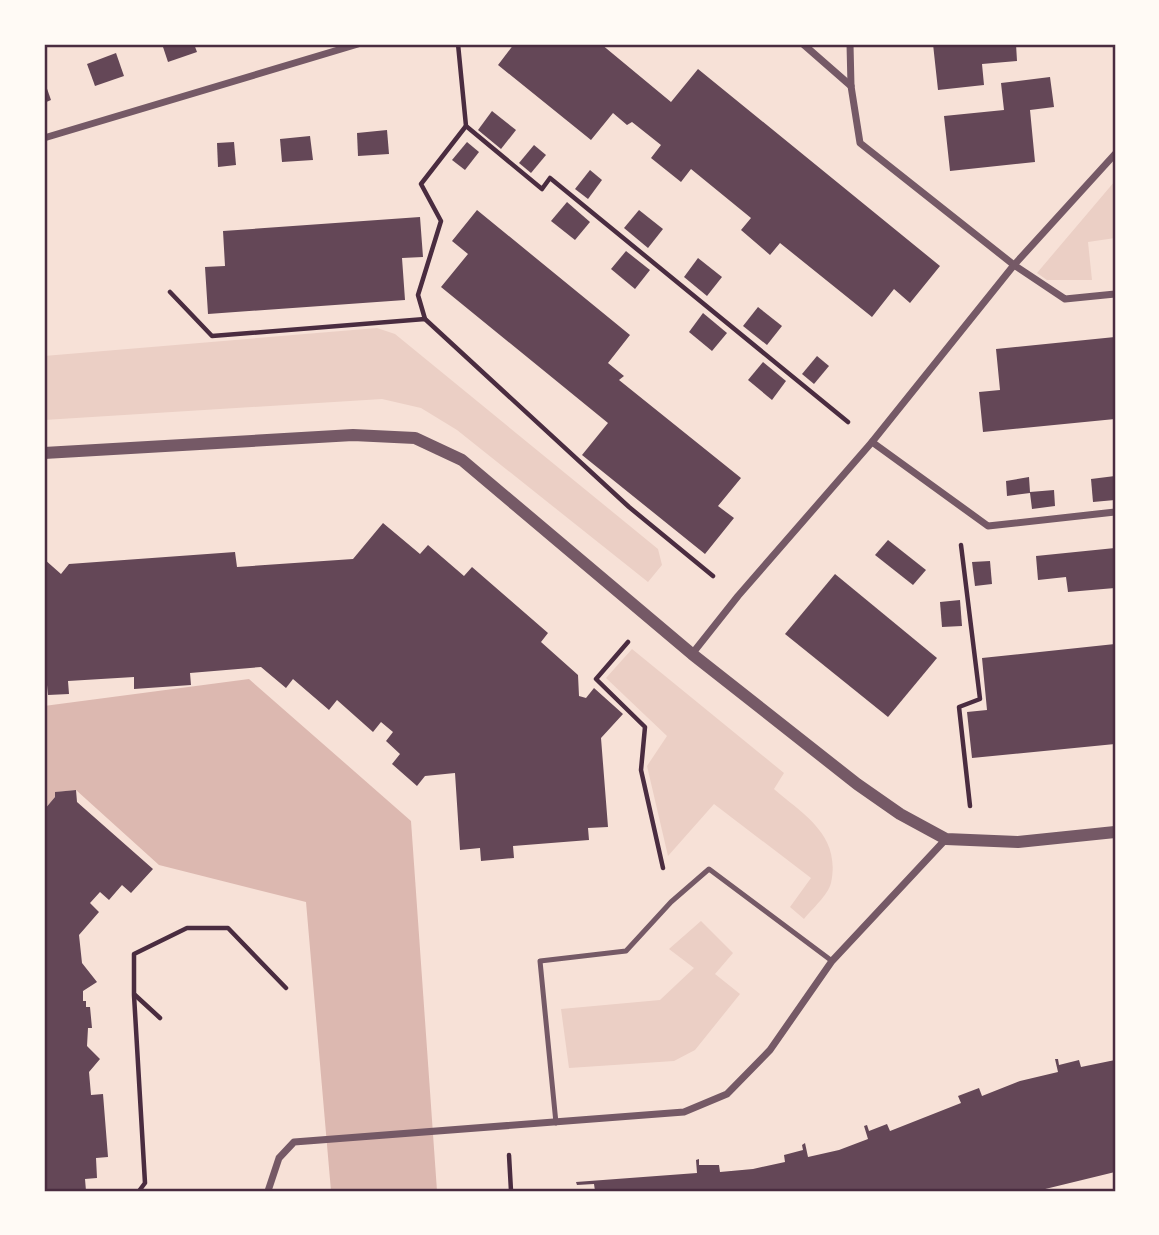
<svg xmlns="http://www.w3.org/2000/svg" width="1159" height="1235" font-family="'Fira Sans Condensed',sans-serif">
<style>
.green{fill:#ebcfc5}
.water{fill:#dcb8b0}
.building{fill:#644757}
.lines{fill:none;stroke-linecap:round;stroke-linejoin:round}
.path{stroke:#4a2c40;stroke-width:4.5}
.service{stroke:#755966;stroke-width:5}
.minor{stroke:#755966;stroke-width:7}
.tertiary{stroke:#755966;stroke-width:12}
.neatline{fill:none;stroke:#4a2c40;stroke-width:2.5}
</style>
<rect width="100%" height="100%" fill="#f7e1d7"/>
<g class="green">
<polygon points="1115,181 1115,238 1088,242 1092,280 1047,280 1037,273"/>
<polygon points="377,328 395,334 658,549 662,565 648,582 457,430 421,408 382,399 44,420 44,356"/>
<path d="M632,649L784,773L774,789C805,816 841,835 831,883C828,895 812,909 804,919L790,907L811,878L714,804L668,856L647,766L667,736L606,678Z"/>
<polygon points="701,921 733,953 715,974 740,994 695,1050 674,1061 569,1068 561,1009 660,1000 694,968 669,949"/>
</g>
<polygon class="water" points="249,679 411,821 437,1191 331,1191 306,902 159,865 76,790 56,792 55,797 44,810 44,706"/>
<g class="building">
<polygon points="162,44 194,44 197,52 168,62"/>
<polygon points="514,44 535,44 538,47 541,44 601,44 671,102 698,69 940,266 910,303 894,289 872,317 780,243 770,255 741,230 751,218 691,169 681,182 651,158 661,145 632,122 627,125 613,113 591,140 498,65"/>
<polygon points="933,44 1016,44 1017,61 982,64 984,85 938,90"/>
<polygon points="116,53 124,76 95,86 87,64"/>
<polygon points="1050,77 1054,107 1030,110 1035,162 950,171 944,116 1004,110 1001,83"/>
<polygon points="44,80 51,100 44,103"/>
<polygon points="492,111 516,130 501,149 478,130"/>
<polygon points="387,130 389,154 358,156 357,133"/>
<polygon points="310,136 313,160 282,162 280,139"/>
<polygon points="234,142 236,165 218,167 217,143"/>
<polygon points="467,142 479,152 465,170 452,160"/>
<polygon points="534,145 546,155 531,173 519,163"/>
<polygon points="590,170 602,180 588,199 575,189"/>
<polygon points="567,202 590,222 575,240 551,221"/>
<polygon points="477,210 630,335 608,363 624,376 619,380 741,478 718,506 734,518 705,554 582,455 608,423 441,287 468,254 452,241"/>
<polygon points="639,210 663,229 648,248 624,228"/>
<polygon points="420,217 423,257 402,258 405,300 208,314 205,267 225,266 223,231"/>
<polygon points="626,251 650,270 635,289 611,269"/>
<polygon points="698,258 722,277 707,296 684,277"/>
<polygon points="758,307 782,326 767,345 743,326"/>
<polygon points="703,313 727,333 712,351 689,332"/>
<polygon points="1115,337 1115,419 983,432 979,392 1000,390 996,349"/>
<polygon points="817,356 829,366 814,384 802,374"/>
<polygon points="763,362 786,381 772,400 748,380"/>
<polygon points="1115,476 1115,500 1093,502 1091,479"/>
<polygon points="1029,477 1030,492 1054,490 1055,506 1032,509 1030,493 1007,496 1006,481"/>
<polygon points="383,523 420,554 428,545 464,576 472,567 548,633 541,642 578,675 579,696 586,698 594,688 623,714 601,738 608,827 588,828 589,840 513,846 514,858 481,861 480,848 460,850 455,773 425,776 417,786 392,764 400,754 386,741 393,732 381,722 373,732 337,700 329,710 293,679 286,688 261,667 190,673 191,685 134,689 134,677 68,681 69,694 48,695 44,655 44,559 61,574 69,564 235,552 237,567 353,559"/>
<polygon points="888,540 926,570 913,585 875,555"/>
<polygon points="1115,548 1115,588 1068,592 1066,577 1038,580 1036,556"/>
<polygon points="990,561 992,584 975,586 972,562"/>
<polygon points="835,574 937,658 888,717 785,634"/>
<polygon points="960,600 962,626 942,627 940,602"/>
<polygon points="1115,644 1115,744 972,758 967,712 987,710 982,658"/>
<polygon points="76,790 77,802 153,869 131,893 122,885 109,900 100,892 90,903 99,912 79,935 82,963 97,982 83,991 83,1001 86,1001 86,1007 90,1007 92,1028 88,1028 87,1046 100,1059 89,1072 91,1095 103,1094 108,1157 96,1158 97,1178 85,1179 86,1191 44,1191 44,810 55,797 55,792"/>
<polygon points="1055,1059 1058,1059 1059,1065 1079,1060 1081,1067 1115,1060 1115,1172 1037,1191 595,1191 594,1184 577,1185 576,1182 697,1173 696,1160 699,1159 699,1165 719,1165 720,1172 753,1169 785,1162 784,1155 803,1150 802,1145 805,1143 808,1157 839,1150 868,1139 864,1126 867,1125 869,1131 887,1124 890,1131 961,1103 958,1096 979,1088 982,1096 1020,1081 1058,1072"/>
</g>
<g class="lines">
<g class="path">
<polyline points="458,44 466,126 542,189 550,178 848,422"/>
<polyline points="170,292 212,336 425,319 629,507 713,576"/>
<polyline points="425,319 418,295 441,221 421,184 466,126"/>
<polyline points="961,545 980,699 959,707 970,806"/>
<polyline points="628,642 596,679 645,727 641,770 663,868"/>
<polyline points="135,995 160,1018"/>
<polyline points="509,1155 511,1191"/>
<polyline points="139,1191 145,1183 134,995 134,954 187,928 228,928 286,988"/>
</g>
<polyline class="service" points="556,1123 540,961 626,951 671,902 709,869 832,961"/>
<g class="minor">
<polyline points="803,44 851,86"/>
<polyline points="850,44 851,86 860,143 1014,265 1065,299 1115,294"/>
<polyline points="44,138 358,44"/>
<polyline points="872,442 988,526 1115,512"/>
<polyline points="692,654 738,596 872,442 1014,265 1115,154"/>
<polyline points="268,1191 279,1158 294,1142 684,1112 727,1094 770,1050 832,961 946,839"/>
</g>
<polyline class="tertiary" points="44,453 353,435 415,438 462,460 692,654 857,784 900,814 946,839 1018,842 1115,832"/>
</g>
<rect width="1159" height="1235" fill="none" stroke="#fffaf5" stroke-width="91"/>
<rect x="46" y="46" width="1068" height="1144" class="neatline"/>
</svg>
